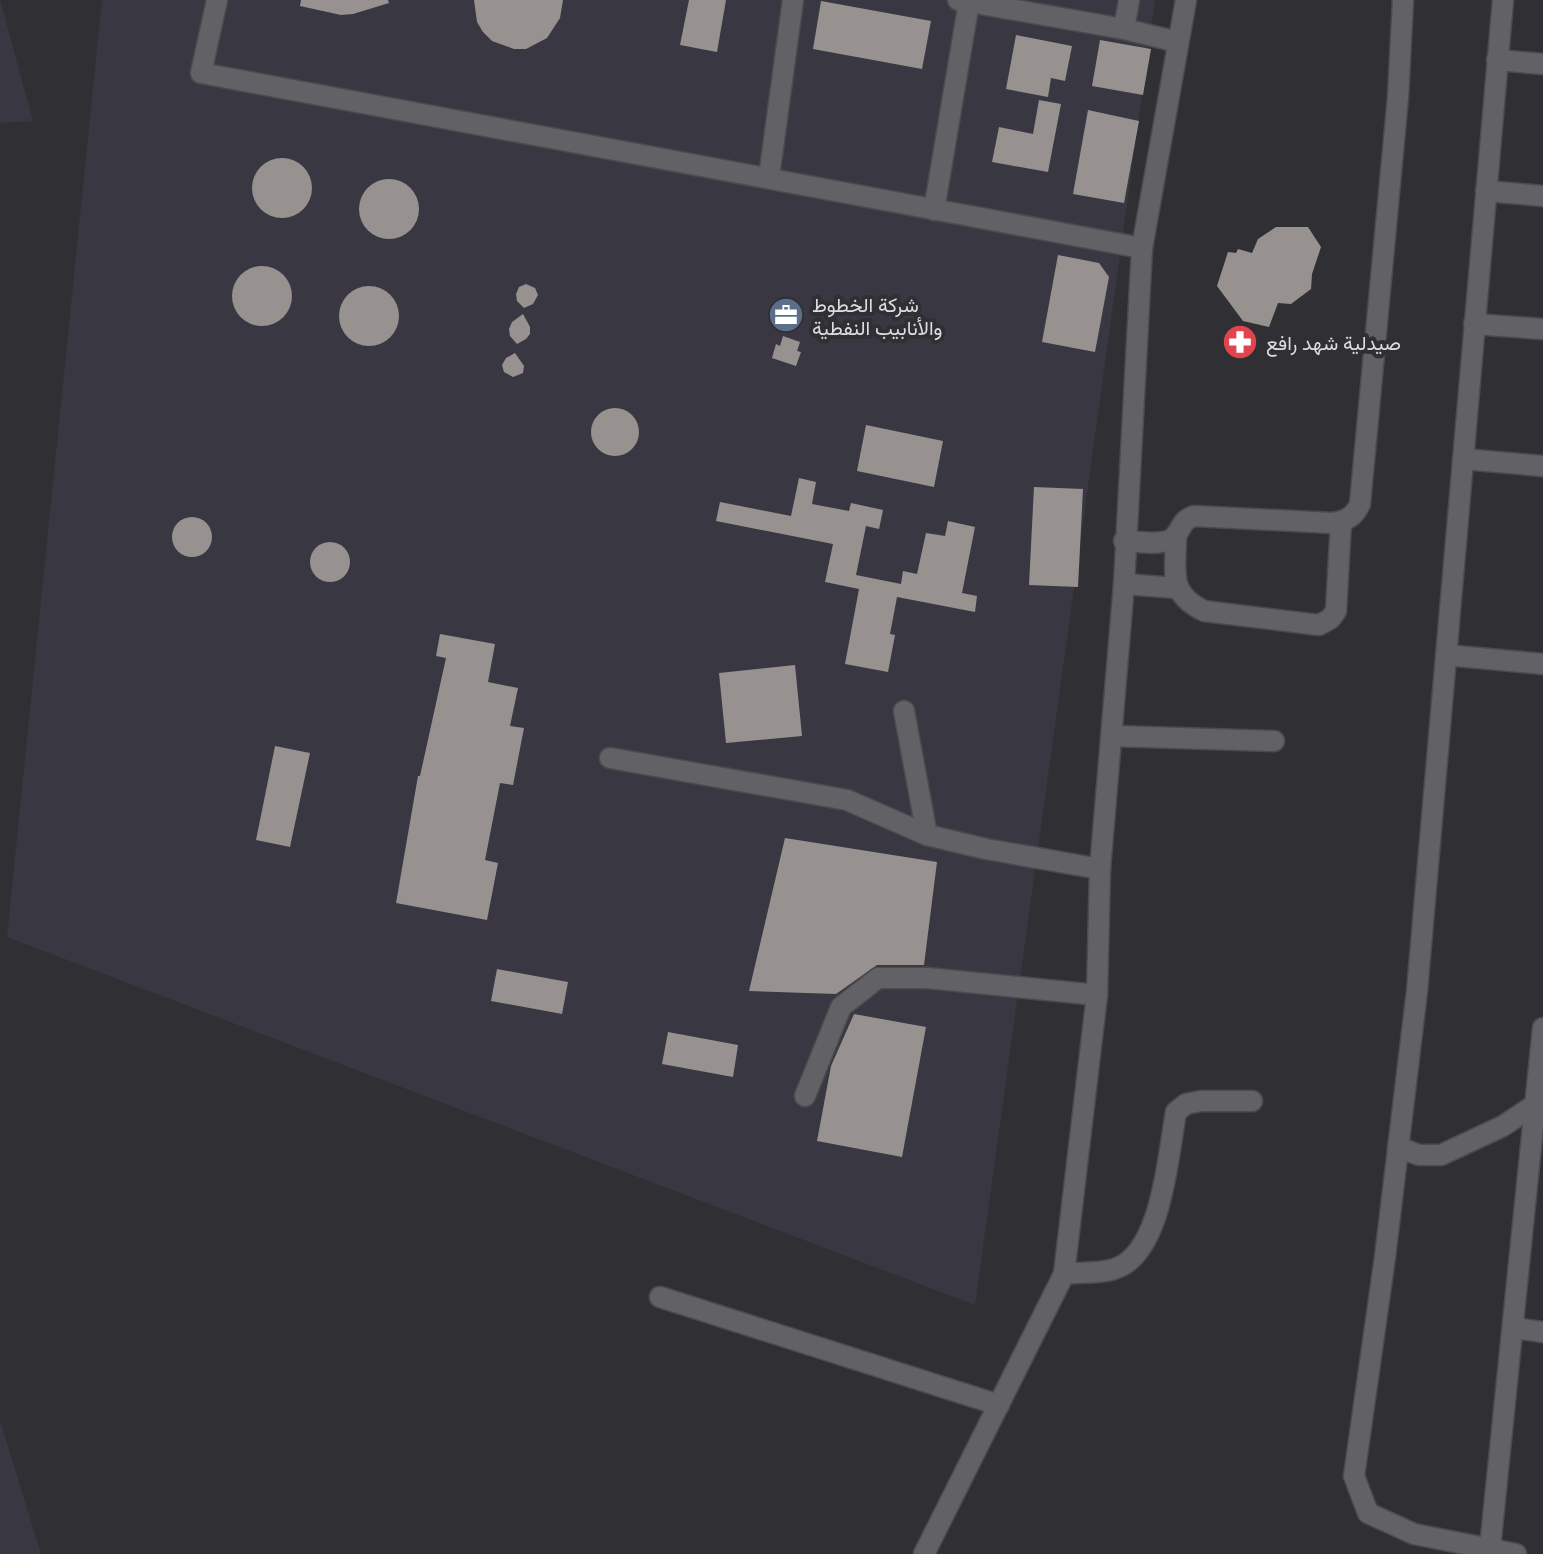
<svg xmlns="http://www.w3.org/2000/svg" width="1543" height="1554" font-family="'IBM Plex Sans',Vazirmatn,sans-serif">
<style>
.built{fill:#393842}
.building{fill:#97928f}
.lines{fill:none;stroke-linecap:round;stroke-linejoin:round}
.minor-casing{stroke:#4b4b4e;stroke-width:23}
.minor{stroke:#626166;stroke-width:20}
.labels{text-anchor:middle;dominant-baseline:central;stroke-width:8;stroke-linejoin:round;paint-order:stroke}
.poi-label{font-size:20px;fill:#dddcdf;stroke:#303034;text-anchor:start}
</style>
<rect width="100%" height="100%" fill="#303034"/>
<g class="built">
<polygon points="0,0 33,121 0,123"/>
<polygon points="102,0 1155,0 975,1305 7,937"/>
<polygon points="0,1420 41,1554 0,1554"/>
</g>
<g class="building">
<polygon points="301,0 388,0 389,3 353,14 341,15 300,6"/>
<polygon points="474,0 563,0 560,18 547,38 526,49 514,49 492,41 483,32 477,22"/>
<polygon points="689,0 726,0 717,52 680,45"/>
<polygon points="821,1 931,21 922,69 813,49"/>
<polygon points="1016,35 1072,46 1065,81 1051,78 1048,97 1006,89"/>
<polygon points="1100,40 1151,49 1143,95 1092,86"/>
<polygon points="1039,100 1061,104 1048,172 992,162 999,127 1033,134"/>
<polygon points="1088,110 1139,121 1124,203 1073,194"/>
<circle cx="282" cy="188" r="30"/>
<circle cx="389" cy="209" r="30"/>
<polygon points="1276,227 1308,227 1321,247 1312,274 1311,289 1291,304 1278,303 1269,327 1243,321 1217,286 1228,252 1236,253 1238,249 1252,253 1258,239"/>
<polygon points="1058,255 1099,263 1109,277 1095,352 1042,342"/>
<circle cx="262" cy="296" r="30"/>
<polygon points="526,284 535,288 538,295 533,304 524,308 517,301 516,294 519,287"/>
<circle cx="369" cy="316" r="30"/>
<polygon points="523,314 530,327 530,334 526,339 517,344 510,336 509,329 512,322"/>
<polygon points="783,336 800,342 797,351 801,352 796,366 772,358 776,344 780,346"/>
<polygon points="515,353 524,366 523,373 513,377 504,372 502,365 506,358"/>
<circle cx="615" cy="432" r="24"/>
<polygon points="866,425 943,441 934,487 857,471"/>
<polygon points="799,478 816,482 812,504 849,511 851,503 883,510 879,529 866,526 856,575 901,584 903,571 917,574 926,533 945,536 948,521 975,527 962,593 977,596 975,612 897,597 890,634 895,635 888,672 845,664 859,589 825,582 833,544 716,521 720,502 791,516"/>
<polygon points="1034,487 1083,489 1078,587 1029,585"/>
<circle cx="192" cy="537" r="20"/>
<circle cx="330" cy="562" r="20"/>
<polygon points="440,634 495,644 488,682 518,688 510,726 524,728 513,785 500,783 485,860 498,863 487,920 396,903 418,776 420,776 446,658 436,656"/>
<polygon points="795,665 802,736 726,743 719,673"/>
<polygon points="275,746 310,753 290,847 256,840"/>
<polygon points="785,838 937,862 924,965 877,965 836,994 749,991"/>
<polygon points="497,969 568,982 562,1014 491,1001"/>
<polygon points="854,1014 926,1027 902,1157 817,1141 831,1066"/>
<polygon points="668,1032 738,1045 733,1077 662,1064"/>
</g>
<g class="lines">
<g class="minor-casing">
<g id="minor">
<polyline points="217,0 201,73 1142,248"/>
<polyline points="958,0 1124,29 1178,42"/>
<polyline points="1503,0 1417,991 1385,1257 1354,1476 1368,1513 1414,1534 1516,1554"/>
<polyline points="1124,29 1129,0"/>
<polyline points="1497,60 1543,64"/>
<polyline points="769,177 793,0"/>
<polyline points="1486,191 1543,196"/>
<polyline points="934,210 969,2"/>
<polyline points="1474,324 1543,329"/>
<polyline points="1463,459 1543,466"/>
<path d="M1176,535C1176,571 1167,593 1204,611L1319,625L1330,619L1336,611L1341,522"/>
<path d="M1124,541C1138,541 1166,548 1176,535C1183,526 1182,520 1194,516L1332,523C1346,521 1354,517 1360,504L1398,97L1403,0"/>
<polyline points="1124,584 1176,588"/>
<polyline points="1446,655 1543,664"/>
<polyline points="904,711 927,835"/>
<polyline points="1113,736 1274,741"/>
<polyline points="610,758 847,800 927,835 986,849 1100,869"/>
<polyline points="805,1096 841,1007 878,978 927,978 1097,995"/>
<polyline points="1398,1147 1419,1155 1441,1155 1503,1126 1542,1100"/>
<path d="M1064,1274C1079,1272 1099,1274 1114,1269C1162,1255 1168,1155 1176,1112L1186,1104L1201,1101H1252"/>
<polyline points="660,1297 999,1405"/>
<polyline points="1514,1328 1543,1332"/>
<polyline points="1490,1548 1543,1028"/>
<polyline points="924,1554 1064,1274 1097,995 1100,869 1124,584 1142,248 1186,0"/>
</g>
</g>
<use href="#minor" class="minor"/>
</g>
<defs>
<g id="office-disc" transform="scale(1.8)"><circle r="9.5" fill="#5c6f8a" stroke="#303034"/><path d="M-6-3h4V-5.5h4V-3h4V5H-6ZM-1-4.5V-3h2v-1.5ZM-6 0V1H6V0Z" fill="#fff"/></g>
<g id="pharmacy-disc" transform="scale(1.8)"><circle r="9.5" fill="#e0444e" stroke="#303034"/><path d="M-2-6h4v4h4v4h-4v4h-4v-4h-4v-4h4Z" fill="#fff"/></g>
</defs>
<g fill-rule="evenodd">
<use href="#office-disc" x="786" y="315"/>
<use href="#pharmacy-disc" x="1240" y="342"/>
</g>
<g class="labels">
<g class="poi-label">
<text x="812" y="304">شركة الخطوط<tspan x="812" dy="23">والأنابيب النفطية</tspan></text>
<text x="1266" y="342">صيدلية شهد رافع</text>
</g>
</g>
</svg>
